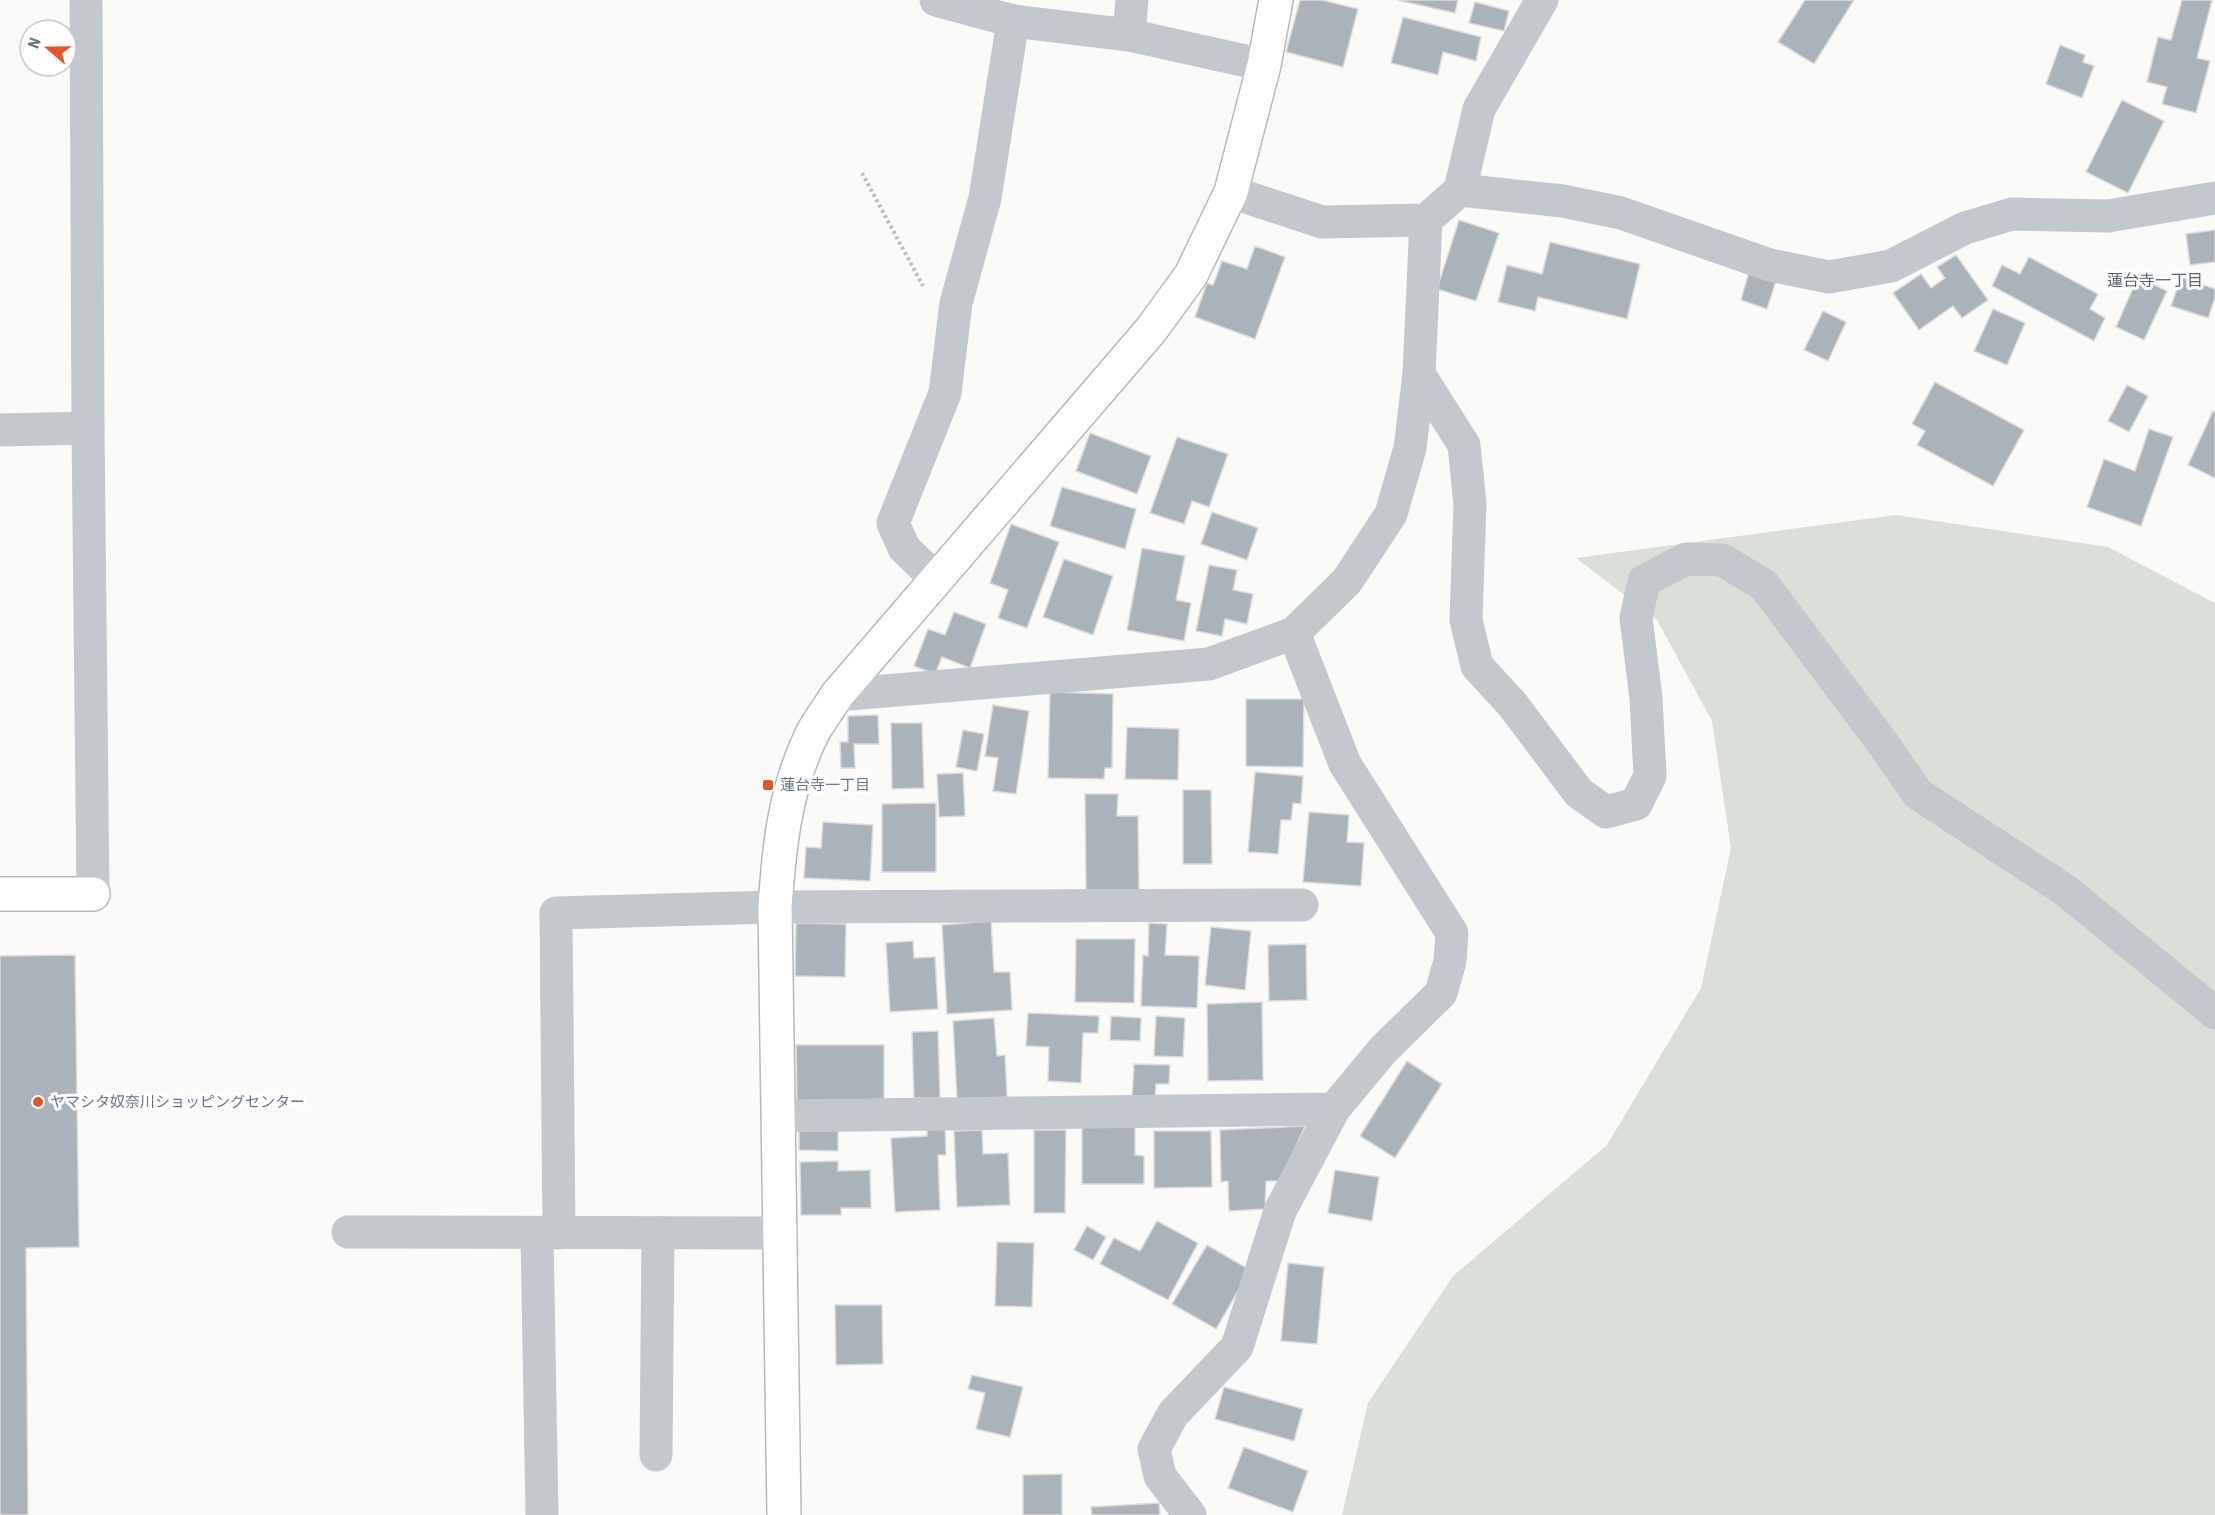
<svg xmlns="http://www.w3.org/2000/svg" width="2215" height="1515" font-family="'Roboto Condensed','Noto Sans JP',sans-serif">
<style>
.green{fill:#dadfd7}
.building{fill:#aab3b9;stroke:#dcdcda;stroke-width:1.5}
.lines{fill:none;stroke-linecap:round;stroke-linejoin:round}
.secondary-casing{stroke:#b3babf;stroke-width:36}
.path{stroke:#bbbfc2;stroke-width:4;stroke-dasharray:3 3;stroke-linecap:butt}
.street{stroke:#c3c8cc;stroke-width:33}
.secondary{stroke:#fff;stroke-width:33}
.poi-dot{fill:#e4572e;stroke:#fff;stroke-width:2}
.labels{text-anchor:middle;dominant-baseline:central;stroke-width:6;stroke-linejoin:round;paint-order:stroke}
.poi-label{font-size:15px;fill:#657683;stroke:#fff;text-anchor:start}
.neighbourhood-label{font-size:16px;fill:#57646e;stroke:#fff}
</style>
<rect width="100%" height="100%" fill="#fafaf8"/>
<polygon class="green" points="1896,515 2108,547 2215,603 2215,1515 1342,1515 1368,1403 1453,1276 1607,1145 1701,988 1731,848 1712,721 1657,620 1576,558"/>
<g class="building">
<polygon points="1300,0 1322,0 1358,9 1343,67 1286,52"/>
<polygon points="1397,0 1458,0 1455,13"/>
<polygon points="1805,0 1854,0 1814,64 1778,42"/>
<polygon points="2182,0 2212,0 2197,58 2210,61 2196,113 2162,104 2167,87 2147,82 2158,37 2171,40"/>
<polygon points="1475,2 1509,11 1504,31 1469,23"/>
<polygon points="1403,17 1481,37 1476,61 1443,52 1438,75 1391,63"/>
<polygon points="2060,45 2085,55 2083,62 2094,66 2082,98 2046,84"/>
<polygon points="2122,100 2164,121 2128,193 2086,172"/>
<polygon points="1459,220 1499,233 1476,301 1437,289"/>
<polygon points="2215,230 2215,262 2190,265 2186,234"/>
<polygon points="1550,242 1640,264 1627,319 1538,297 1535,311 1498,302 1507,265 1542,274"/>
<polygon points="1255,246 1285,257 1255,339 1195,317 1207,283 1213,285 1222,261 1247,269"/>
<polygon points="1956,255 1988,300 1962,318 1953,306 1919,330 1893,293 1921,274 1931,288 1945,278 1937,267"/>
<polygon points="2029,257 2098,294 2090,309 2105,318 2094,341 1992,286 2002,265 2020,274"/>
<polygon points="1749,272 1776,281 1767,309 1741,300"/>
<polygon points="2138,277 2167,291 2144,340 2116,327"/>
<polygon points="2181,277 2215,289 2215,298 2208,318 2171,306"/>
<polygon points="1993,309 2025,323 2007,365 1974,351"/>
<polygon points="1823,311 1846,322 1828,361 1804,350"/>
<polygon points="1935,382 2024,430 1993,486 1917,445 1925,431 1912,424"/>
<polygon points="2127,385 2148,396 2129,432 2108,421"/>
<polygon points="2213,411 2215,412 2215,478 2188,465"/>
<polygon points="2149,429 2173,437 2141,526 2087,507 2104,459 2135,471"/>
<polygon points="1090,433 1151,456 1137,494 1076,471"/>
<polygon points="1177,437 1228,454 1209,507 1192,501 1184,524 1150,513"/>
<polygon points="1062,487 1136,509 1125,549 1050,526"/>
<polygon points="1212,512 1258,528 1247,560 1201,544"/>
<polygon points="1011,524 1059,542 1027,628 998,618 1008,590 990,583"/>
<polygon points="1142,548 1185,556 1176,600 1191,603 1184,641 1127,630"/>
<polygon points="1064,559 1113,576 1093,635 1043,617"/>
<polygon points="1209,565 1237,570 1233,590 1253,594 1247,624 1225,619 1222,636 1196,631"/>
<polygon points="954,612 986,624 970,668 942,657 935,674 914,666 928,629 945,635"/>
<polygon points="1050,692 1113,694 1112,768 1105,768 1104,779 1048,778"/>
<polygon points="1246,699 1304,699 1303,767 1246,766"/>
<polygon points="993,705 1029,711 1016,794 993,791 998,758 985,756"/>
<polygon points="878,715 879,744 854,744 855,768 841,768 840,742 848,742 848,716"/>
<polygon points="891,723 922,723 924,788 892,789"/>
<polygon points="1127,727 1179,729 1178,780 1125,779"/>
<polygon points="963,730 984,734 977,771 956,767"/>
<polygon points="1255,772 1303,776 1301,804 1293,803 1291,820 1281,820 1278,854 1248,852"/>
<polygon points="963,773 965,816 939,817 937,774"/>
<polygon points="1183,790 1211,790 1212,864 1183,864"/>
<polygon points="1085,794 1118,794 1117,816 1138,816 1139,890 1086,890"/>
<polygon points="936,803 936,872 882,872 882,804"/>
<polygon points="1309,812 1349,815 1347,842 1364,843 1361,886 1303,882"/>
<polygon points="823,822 873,825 870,881 804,878 806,847 821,848"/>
<polygon points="991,921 994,972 1010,972 1012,1010 947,1014 942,925"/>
<polygon points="796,923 846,924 845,977 795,976"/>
<polygon points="1149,923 1167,924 1165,955 1199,956 1197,1008 1141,1006 1143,955 1148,956"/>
<polygon points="1211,927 1251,931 1245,990 1205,985"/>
<polygon points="1076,939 1135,939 1134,1003 1075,1002"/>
<polygon points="913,941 914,958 935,957 938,1009 890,1012 886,943"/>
<polygon points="1306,944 1307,1000 1269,1001 1268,945"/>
<polygon points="75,955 79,1247 26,1248 28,1515 0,1515 0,956"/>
<polygon points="1262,1002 1263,1080 1208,1081 1207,1004"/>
<polygon points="1028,1013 1099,1016 1098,1033 1083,1033 1081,1083 1048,1081 1049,1047 1026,1046"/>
<polygon points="1111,1016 1141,1018 1140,1041 1110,1040"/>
<polygon points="1156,1016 1185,1018 1183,1057 1154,1056"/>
<polygon points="994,1018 997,1056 1005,1055 1007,1097 957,1100 953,1021"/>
<polygon points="938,1031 940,1098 914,1098 912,1032"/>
<polygon points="796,1045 884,1045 884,1103 797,1104"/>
<polygon points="1407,1061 1442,1084 1395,1158 1360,1136"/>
<polygon points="1134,1064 1170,1065 1169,1084 1156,1084 1155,1099 1132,1099"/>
<polygon points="1082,1123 1135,1123 1135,1155 1144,1156 1144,1184 1082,1184"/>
<polygon points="1305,1126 1280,1181 1266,1181 1265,1209 1229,1211 1228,1181 1221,1182 1220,1130"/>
<polygon points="927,1127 945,1127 946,1155 938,1155 940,1210 895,1212 891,1138 927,1136"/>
<polygon points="799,1128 838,1129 838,1151 799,1150"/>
<polygon points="982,1130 983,1154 1008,1153 1010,1205 957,1207 954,1131"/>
<polygon points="1034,1130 1066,1130 1065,1213 1034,1213"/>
<polygon points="1154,1131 1211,1131 1212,1187 1154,1188"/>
<polygon points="838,1161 838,1171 870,1170 871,1208 841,1208 841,1215 801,1215 800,1162"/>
<polygon points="1335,1170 1379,1177 1372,1221 1328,1213"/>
<polygon points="1157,1221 1198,1243 1168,1300 1100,1264 1114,1238 1140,1251"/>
<polygon points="1087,1226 1106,1237 1093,1260 1074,1250"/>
<polygon points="997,1242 1034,1243 1032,1307 995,1306"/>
<polygon points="1207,1245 1250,1270 1216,1329 1172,1304"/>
<polygon points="1288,1263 1324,1267 1317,1344 1281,1341"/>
<polygon points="835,1305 882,1305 883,1364 836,1365"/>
<polygon points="972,1375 1023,1387 1010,1437 976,1429 985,1393 968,1389"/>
<polygon points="1224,1387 1303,1409 1294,1441 1215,1419"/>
<polygon points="1244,1447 1308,1471 1293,1512 1228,1488"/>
<polygon points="1062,1474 1062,1515 1023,1515 1023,1475"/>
<polygon points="1159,1503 1160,1515 1092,1515 1091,1507"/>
</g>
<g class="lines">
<g class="secondary-casing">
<g id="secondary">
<polyline points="0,894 93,894"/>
<path d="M784,1515L775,907C779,847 785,789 812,734C819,721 829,708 837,695L1151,330L1191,275L1231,192L1264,65L1276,0"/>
</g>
</g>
<polyline class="path" points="862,173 923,286"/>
<g class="street">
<polyline points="86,0 88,428"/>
<polyline points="936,0 1013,21 1129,35"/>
<polyline points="1132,0 1129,35 1264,65"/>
<polyline points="1460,190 1479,109 1542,0"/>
<polyline points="1231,192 1322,222 1426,220 1460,190 1563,201 1621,213 1770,265 1829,277 1891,266 1965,228 2012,214 2108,216 2215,198"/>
<polyline points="1419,374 1464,445 1470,504 1466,620 1477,666 1512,704 1579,793 1606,812 1636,804 1650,776 1646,698 1636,618 1644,581 1686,559 1722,560 1764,585 1884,745 1918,794 2065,890 2215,1013"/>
<polyline points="0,430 88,428 93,894"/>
<polyline points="936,579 904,548 893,523 945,393 956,303 985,198 1013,21"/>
<polyline points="837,695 1209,664 1294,633 1347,581 1391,514 1410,448 1419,374 1426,220"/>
<polyline points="779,1116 1334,1109"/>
<polyline points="348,1232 781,1233"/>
<polyline points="537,1233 542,1515"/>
<polyline points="559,1233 556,913 775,907 1302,905"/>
<polyline points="656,1455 658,1233"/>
<polyline points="1190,1515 1160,1476 1154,1449 1173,1414 1237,1347 1280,1211 1334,1109 1383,1050 1441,993 1450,961 1452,933 1345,764 1294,633"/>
</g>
<use href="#secondary" class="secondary"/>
</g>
<g class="poi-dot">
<rect x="762" y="779" width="12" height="12" rx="3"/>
<circle cx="38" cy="1102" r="6"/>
</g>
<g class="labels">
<g class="poi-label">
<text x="780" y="785">蓮台寺一丁目</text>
<text x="50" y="1102">ヤマシタ奴奈川ショッピングセンター</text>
</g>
<g class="neighbourhood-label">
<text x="2155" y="280">蓮台寺一丁目</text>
</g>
</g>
<g transform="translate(48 48) rotate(290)"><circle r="28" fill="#ffffff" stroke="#c1c8cd" stroke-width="1.5"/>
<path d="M0-4.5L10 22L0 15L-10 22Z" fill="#e4572e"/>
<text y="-9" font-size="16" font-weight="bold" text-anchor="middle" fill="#657683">N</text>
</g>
</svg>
